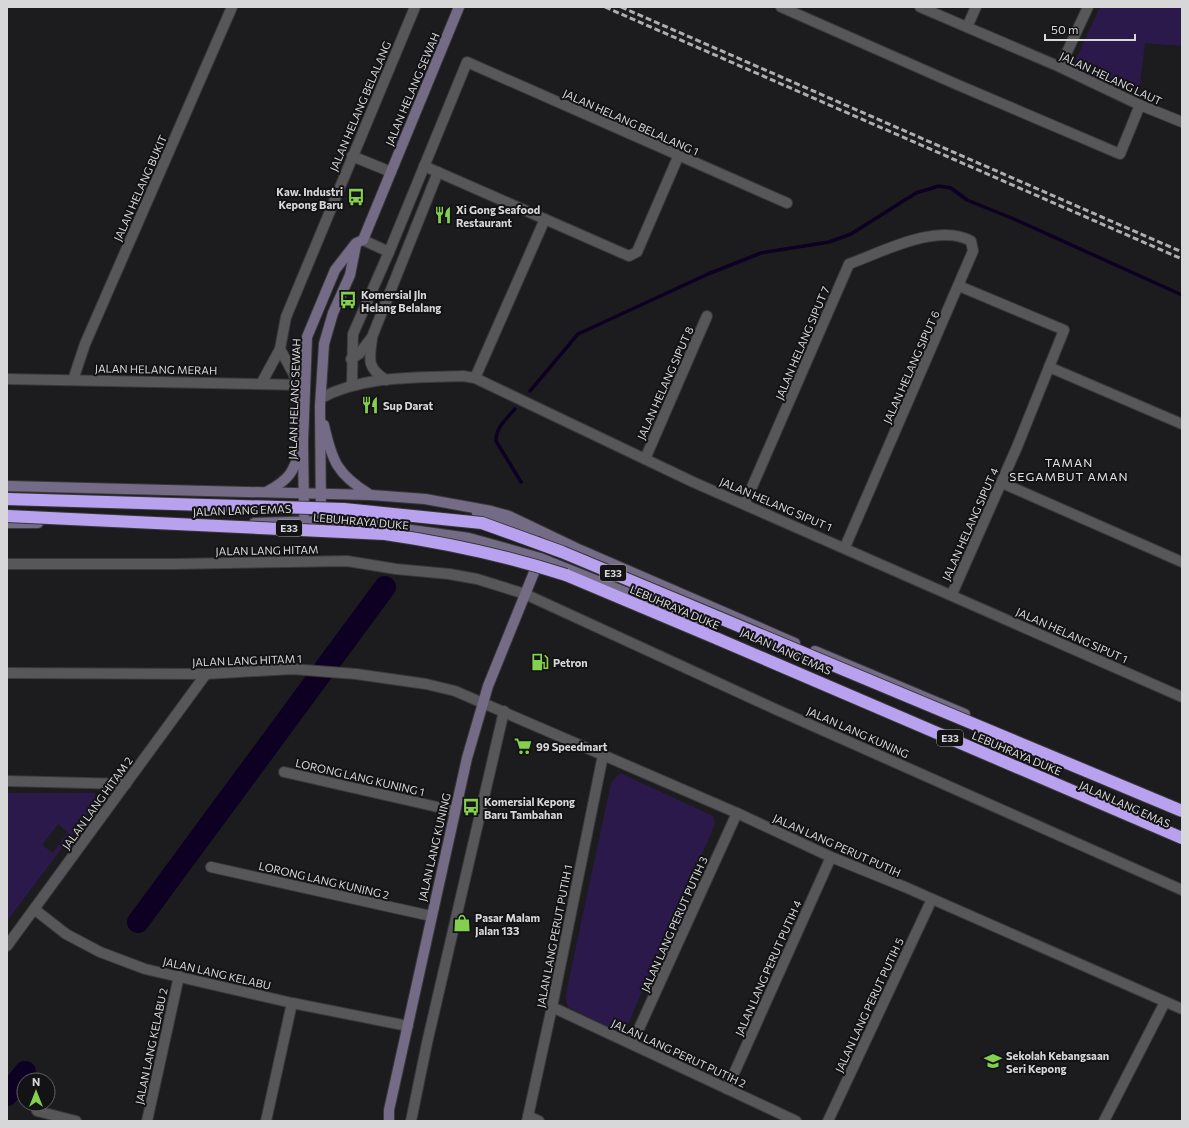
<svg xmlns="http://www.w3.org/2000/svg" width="1189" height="1128" font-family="Commissioner,sans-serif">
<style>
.green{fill:#2c194c;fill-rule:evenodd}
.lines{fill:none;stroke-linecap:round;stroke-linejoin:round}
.stream{stroke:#0d0023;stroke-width:3.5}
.river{stroke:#0d0023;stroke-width:22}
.street-casing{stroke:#39383a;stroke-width:12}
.secondary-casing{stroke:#39383a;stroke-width:12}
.highway-casing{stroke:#39383a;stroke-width:14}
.street{stroke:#575659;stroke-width:10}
.secondary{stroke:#746c86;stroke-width:10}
.highway{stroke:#b8a1ee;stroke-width:12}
.rail{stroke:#aeaeb0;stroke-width:3;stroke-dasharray:6 3;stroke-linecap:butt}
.highway-bridge-casing{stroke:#39383a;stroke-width:14;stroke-linecap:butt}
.highway-bridge{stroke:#b8a1ee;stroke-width:12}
.labels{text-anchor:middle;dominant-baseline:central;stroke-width:4;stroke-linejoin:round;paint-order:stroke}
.shield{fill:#131315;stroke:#9c9c9e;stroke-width:1}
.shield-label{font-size:10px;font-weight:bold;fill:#d7d7d9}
.street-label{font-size:11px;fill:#d7d7d9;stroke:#131315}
.poi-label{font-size:11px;font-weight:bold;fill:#d7d7d9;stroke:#131315;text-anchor:start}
.neighbourhood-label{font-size:12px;letter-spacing:1px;fill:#e1e0e3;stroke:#131315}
</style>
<rect width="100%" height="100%" fill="#1c1c1e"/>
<g class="green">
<polygon points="1100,7 1182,7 1182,46 1145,43 1139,92 1072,68"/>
<polygon points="620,773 713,816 715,824 627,1026 618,1031 568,1007 566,1002 567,989 611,783"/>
<path d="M7,793H95V804L7,921ZM58,824L68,832L53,853L42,845Z"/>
</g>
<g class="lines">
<g class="stream">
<polyline points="530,391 578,334 708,274 761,253 829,242 851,234 916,193 939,186 951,188 967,200 1014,219 1182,295"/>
<path d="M515,409C507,418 496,427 496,441L521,482"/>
</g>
<g class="river">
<polyline points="138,922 385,587"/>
<polyline points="7,1095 25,1072"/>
</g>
<g class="street-casing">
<g id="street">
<polyline points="781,7 958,85 1120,154 1140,105"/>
<polyline points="920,7 1060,67 1140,105 1182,122"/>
<polyline points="967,27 976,7"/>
<polyline points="1060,67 1088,7"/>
<polyline points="352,156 391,172"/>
<polyline points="424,166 629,256 637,252 678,157"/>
<polyline points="363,240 389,252"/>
<path d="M372,339C369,360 367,368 386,380"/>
<polyline points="280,349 299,384"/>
<polyline points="351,359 359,354 372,337 438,172"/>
<polyline points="1049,367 1182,424"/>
<polyline points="475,378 545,219"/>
<polyline points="7,379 304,385"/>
<polyline points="73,380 85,344 232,7"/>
<polyline points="261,384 280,349 286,317 415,7"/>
<polyline points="352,385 353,334 389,252 467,62 787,203"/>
<path d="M321,398C364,375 415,378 463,376L475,378L693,482L1182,697"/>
<polyline points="645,459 707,316"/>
<polyline points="1002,483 1182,562"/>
<path d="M745,503L849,264C882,252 938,222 971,241L973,251L845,547"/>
<polyline points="7,564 174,564 347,561 396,569 449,574 477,579 525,594 775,709 1182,890"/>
<polyline points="952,594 1017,447 1064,330 959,286"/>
<polyline points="7,673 206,674 292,669 356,674 426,684 455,691 737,813 831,857 905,887 1182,1009"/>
<polyline points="284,772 455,811"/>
<polyline points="7,781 126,784"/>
<polyline points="211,867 431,916"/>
<polyline points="34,909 66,934 100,952 145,969 292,1003 408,1026"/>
<polyline points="7,946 206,674"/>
<polyline points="552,1007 796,1121"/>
<polyline points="632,1044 737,813"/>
<polyline points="727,1089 831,857"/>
<polyline points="37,1111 76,1121"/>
<polyline points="528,1116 539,1121"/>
<polyline points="147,1121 179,976"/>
<polyline points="266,1121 292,1003"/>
<polyline points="411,1121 427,1043 504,711"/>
<polyline points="527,1121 552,1007 603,755"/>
<polyline points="828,1121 932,899"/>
<polyline points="1104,1121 1165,1002"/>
</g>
</g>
<g class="secondary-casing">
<g id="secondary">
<path d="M324,425C332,461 337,474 369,494"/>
<polyline points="7,486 371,495 425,499 491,511 509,516 576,548 795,643"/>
<path d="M268,491C290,479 293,472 301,449"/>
<polyline points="477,513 530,534 534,537"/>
<polyline points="304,514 303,442 307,337 335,270 356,243 363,240 459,7"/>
<polyline points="321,515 320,406 324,344 333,313 350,275 356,245"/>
<polyline points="7,523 38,523"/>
<polyline points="254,523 321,521 383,526 469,538 540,558 650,602 704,627"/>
<polyline points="815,651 965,714"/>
<polyline points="389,1121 389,1110 467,758 488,686 539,560"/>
</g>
</g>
<g class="highway-casing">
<polyline id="highway" points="566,575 718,639"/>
</g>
<use href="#street" class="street"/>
<use href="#secondary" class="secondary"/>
<use href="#highway" class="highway"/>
<g class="rail">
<polyline points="605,7 1182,259"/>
<polyline points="621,7 1182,252"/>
</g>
<g class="highway-bridge-casing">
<g id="highway-bridge">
<polyline points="7,499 344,509 482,523 562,552 1182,811"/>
<path d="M7,516L385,534C447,543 507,556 566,575"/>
<polyline points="718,639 1182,838"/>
</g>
</g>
<use href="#highway-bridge" class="highway-bridge"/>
</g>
<defs>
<g id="bus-bare" transform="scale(1.38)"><path d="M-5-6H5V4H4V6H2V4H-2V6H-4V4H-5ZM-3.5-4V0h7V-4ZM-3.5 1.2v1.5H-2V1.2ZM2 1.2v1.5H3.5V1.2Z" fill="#84d04d" stroke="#131315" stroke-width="2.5" paint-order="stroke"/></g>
<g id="restaurant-bare" transform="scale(1.38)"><path d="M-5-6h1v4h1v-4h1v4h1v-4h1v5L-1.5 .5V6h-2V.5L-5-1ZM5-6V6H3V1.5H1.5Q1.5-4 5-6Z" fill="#84d04d" stroke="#131315" stroke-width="2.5" paint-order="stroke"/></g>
<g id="fuel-bare" transform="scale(1.38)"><path d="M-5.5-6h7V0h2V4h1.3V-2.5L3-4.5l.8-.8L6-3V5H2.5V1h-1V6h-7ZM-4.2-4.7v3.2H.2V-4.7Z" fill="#84d04d" stroke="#131315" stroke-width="2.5" paint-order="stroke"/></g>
<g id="supermarket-bare" transform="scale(1.38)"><path d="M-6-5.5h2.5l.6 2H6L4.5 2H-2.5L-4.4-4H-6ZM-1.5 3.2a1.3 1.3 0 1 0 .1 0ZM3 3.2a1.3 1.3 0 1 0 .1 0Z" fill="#84d04d" stroke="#131315" stroke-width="2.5" paint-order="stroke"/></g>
<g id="shop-bare" transform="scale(1.38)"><path d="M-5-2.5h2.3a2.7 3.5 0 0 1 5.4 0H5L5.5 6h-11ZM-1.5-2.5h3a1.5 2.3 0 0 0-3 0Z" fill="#84d04d" stroke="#131315" stroke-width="2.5" paint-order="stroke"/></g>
<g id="school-bare" transform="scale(1.38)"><path d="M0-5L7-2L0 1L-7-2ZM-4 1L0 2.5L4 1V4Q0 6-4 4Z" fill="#84d04d" stroke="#131315" stroke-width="2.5" paint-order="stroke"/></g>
</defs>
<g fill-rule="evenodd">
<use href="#bus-bare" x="356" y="197"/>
<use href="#restaurant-bare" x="443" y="215"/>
<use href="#bus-bare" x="348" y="300"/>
<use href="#restaurant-bare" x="370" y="405"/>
<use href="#fuel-bare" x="540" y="662"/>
<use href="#supermarket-bare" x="523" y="746"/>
<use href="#bus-bare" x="471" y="807"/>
<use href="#shop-bare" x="462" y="923"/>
<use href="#school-bare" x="993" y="1061"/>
</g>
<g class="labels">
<g class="shield">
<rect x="276" y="520" width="26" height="16" rx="3"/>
<rect x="600" y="565" width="26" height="16" rx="3"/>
<rect x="937" y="730" width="26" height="16" rx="3"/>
</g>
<g class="shield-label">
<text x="289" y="528">E33</text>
<text x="613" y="573">E33</text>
<text x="950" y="738">E33</text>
</g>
<g class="street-label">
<text transform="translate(1111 78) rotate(25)">JALAN HELANG LAUT</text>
<text transform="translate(412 89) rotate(-67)">JALAN HELANG SEWAH</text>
<text transform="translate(360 106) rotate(-67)">JALAN HELANG BELALANG</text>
<text transform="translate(631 122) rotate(24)">JALAN HELANG BELALANG 1</text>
<text transform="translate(140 188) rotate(-66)">JALAN HELANG BUKIT</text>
<text transform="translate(802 343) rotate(-67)">JALAN HELANG SIPUT 7</text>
<text transform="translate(911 367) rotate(-66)">JALAN HELANG SIPUT 6</text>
<text transform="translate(156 369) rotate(1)">JALAN HELANG MERAH</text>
<text transform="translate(665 383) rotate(-66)">JALAN HELANG SIPUT 8</text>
<text transform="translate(294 399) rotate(-88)">JALAN HELANG SEWAH</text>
<text transform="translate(776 504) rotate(23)">JALAN HELANG SIPUT 1</text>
<text transform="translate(242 510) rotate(-2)">JALAN LANG EMAS</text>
<text transform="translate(361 521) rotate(5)">LEBUHRAYA DUKE</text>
<text transform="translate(970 524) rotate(-66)">JALAN HELANG SIPUT 4</text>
<text transform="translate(267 550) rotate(-1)">JALAN LANG HITAM</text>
<text transform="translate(675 607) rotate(23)">LEBUHRAYA DUKE</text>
<text transform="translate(1072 635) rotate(24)">JALAN HELANG SIPUT 1</text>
<text transform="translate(786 651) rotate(24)">JALAN LANG EMAS</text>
<text transform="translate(247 660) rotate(-2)">JALAN LANG HITAM 1</text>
<text transform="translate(858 732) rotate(24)">JALAN LANG KUNING</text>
<text transform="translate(1017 753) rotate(23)">LEBUHRAYA DUKE</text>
<text transform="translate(360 777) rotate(13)">LORONG LANG KUNING 1</text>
<text transform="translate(97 803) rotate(-54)">JALAN LANG HITAM 2</text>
<text transform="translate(1125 804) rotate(24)">JALAN LANG EMAS</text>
<text transform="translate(837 845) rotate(24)">JALAN LANG PERUT PUTIH</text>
<text transform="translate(434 847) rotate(-77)">JALAN LANG KUNING</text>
<text transform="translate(324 880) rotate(13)">LORONG LANG KUNING 2</text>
<text transform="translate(674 924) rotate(-66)">JALAN LANG PERUT PUTIH 3</text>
<text transform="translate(554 936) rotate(-79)">JALAN LANG PERUT PUTIH 1</text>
<text transform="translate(768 968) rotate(-66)">JALAN LANG PERUT PUTIH 4</text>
<text transform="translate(217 973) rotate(13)">JALAN LANG KELABU</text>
<text transform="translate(869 1005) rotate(-65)">JALAN LANG PERUT PUTIH 5</text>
<text transform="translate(151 1046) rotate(-78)">JALAN LANG KELABU 2</text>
<text transform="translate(679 1053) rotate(25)">JALAN LANG PERUT PUTIH 2</text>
</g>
<g class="poi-label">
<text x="343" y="191" text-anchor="end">Kaw. Industri<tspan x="343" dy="13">Kepong Baru</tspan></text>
<text x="456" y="209">Xi Gong Seafood<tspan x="456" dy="13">Restaurant</tspan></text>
<text x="361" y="294">Komersial Jln<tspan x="361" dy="13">Helang Belalang</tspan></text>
<text x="383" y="405">Sup Darat</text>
<text x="553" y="662">Petron</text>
<text x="536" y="746">99 Speedmart</text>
<text x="484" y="801">Komersial Kepong<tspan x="484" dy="13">Baru Tambahan</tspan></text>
<text x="475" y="917">Pasar Malam<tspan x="475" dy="13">Jalan 133</tspan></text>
<text x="1006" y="1055">Sekolah Kebangsaan<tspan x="1006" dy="13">Seri Kepong</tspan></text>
</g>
<g class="neighbourhood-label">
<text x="1069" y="462">TAMAN<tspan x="1069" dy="14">SEGAMBUT AMAN</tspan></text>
</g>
</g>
<rect width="1189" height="1128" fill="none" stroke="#d7d7d9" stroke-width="16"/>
<g transform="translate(36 1092)"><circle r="19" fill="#131315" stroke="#616163"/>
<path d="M0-3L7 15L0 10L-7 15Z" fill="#84d04d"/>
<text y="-6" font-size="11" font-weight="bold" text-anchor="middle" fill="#d7d7d9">N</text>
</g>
<path d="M1045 34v6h90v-6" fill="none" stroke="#d7d7d9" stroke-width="2"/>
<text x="1051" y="34" font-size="12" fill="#d7d7d9" stroke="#131315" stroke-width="3" paint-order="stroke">50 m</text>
</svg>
